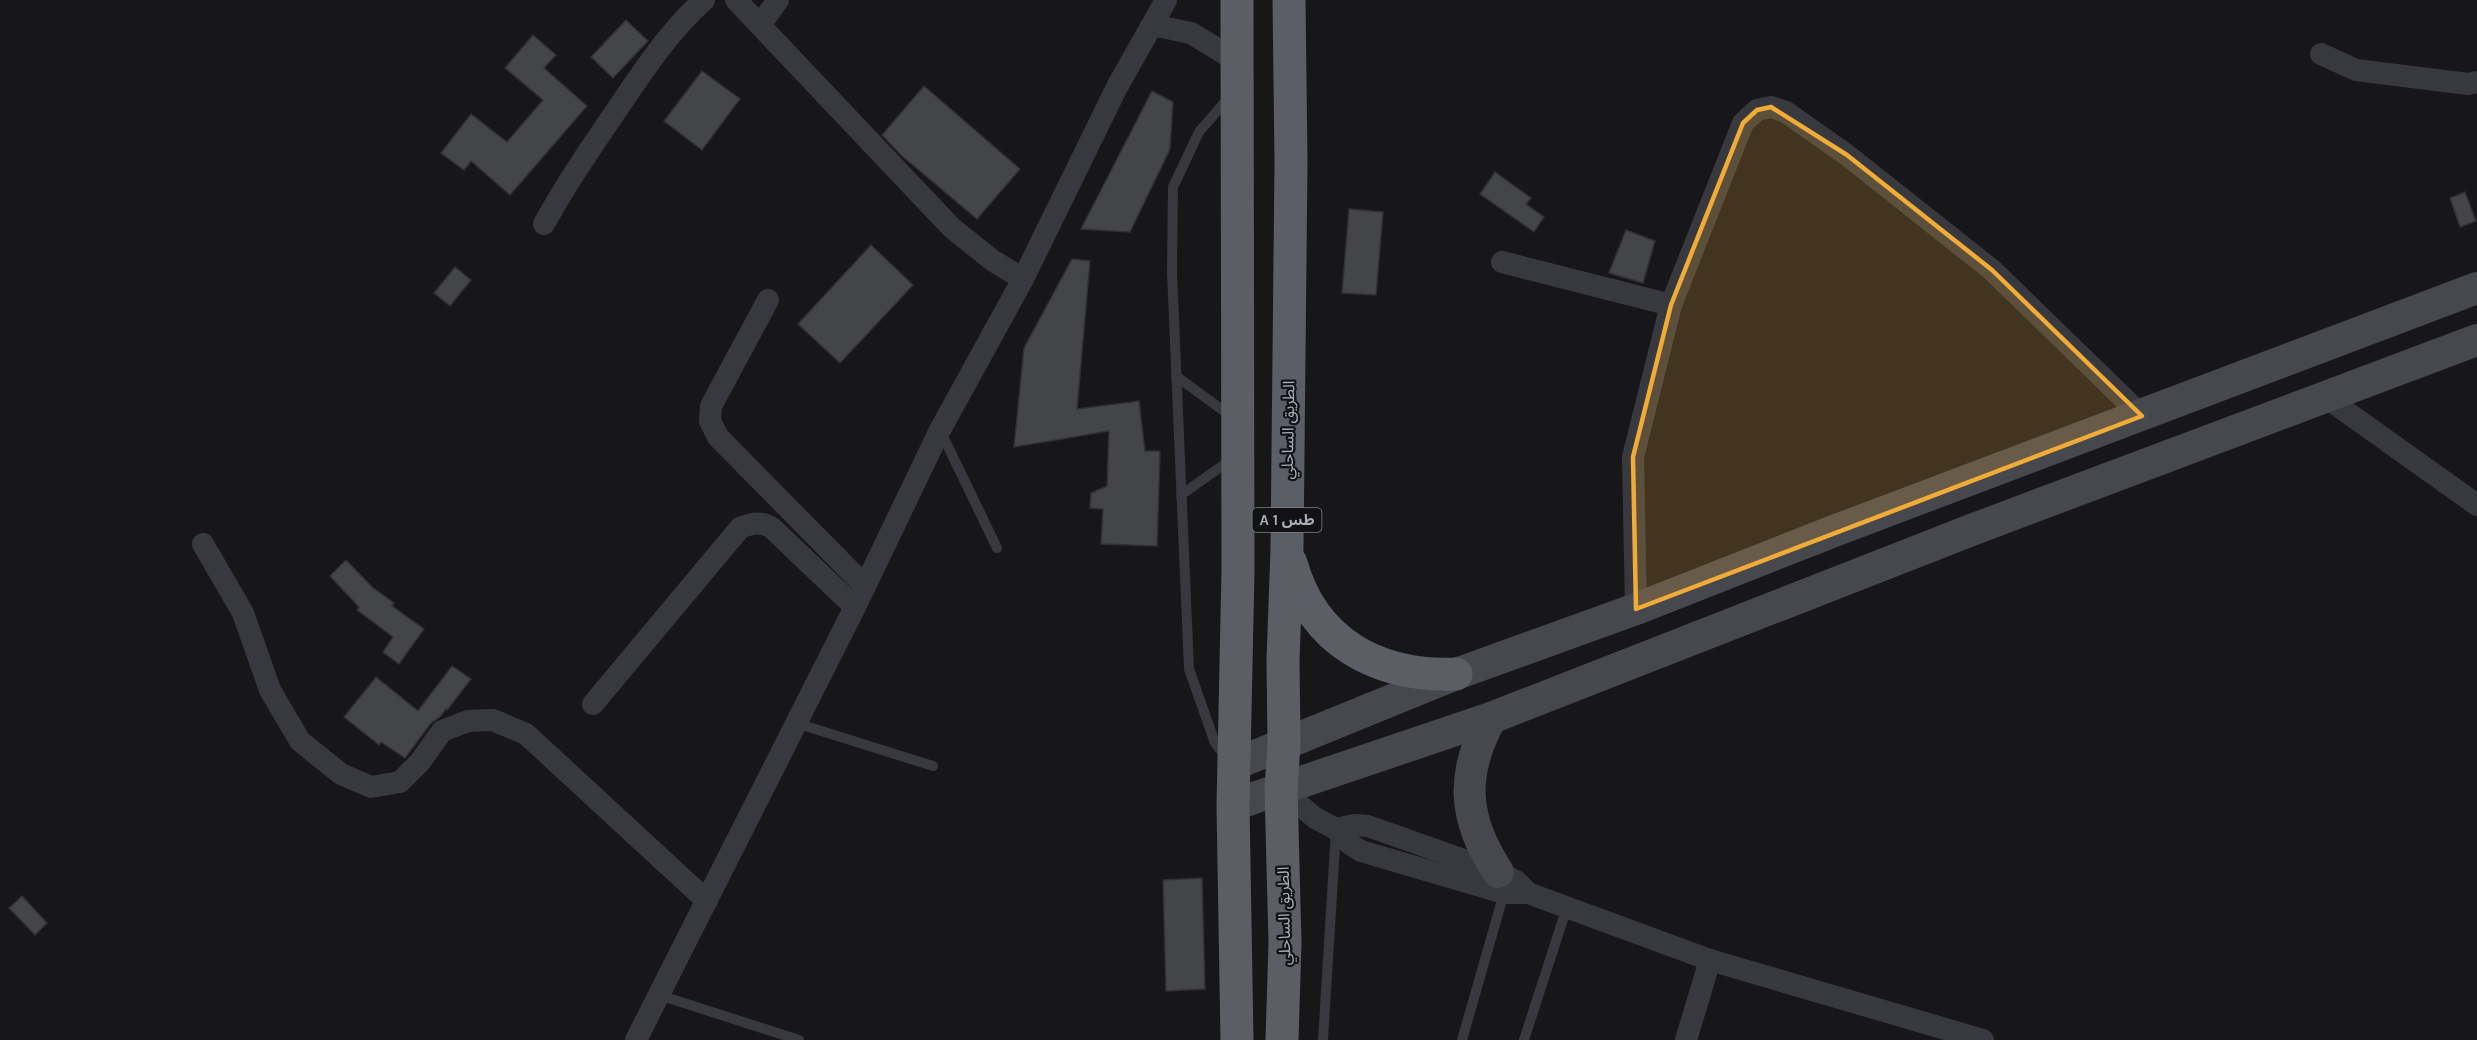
<svg xmlns="http://www.w3.org/2000/svg" width="2477" height="1040" font-family="Karla,'Noto Sans Arabic',sans-serif">
<style>
.building{fill:#434549;stroke:#313135;stroke-width:1.5}
.lines{fill:none;stroke-linecap:round;stroke-linejoin:round}
.service{stroke:#38393e;stroke-width:10}
.minor{stroke:#38393e;stroke-width:22}
.secondary{stroke:#46484e;stroke-width:32}
.trunk{stroke:#5c5e66;stroke-width:33}
.marked{fill:#f1ab37;fill-opacity:0.2;stroke:#f1ab37;stroke-width:4.5;stroke-linejoin:round}
.labels{text-anchor:middle;dominant-baseline:central;stroke-width:4.5;stroke-linejoin:round;paint-order:stroke}
.shield{fill:#121214;stroke:#7c8088;stroke-width:1.5}
.shield-label{font-size:15px;font-weight:bold;fill:#a9afb9}
.street-label{font-size:16px;fill:#a9afb9;stroke:#121214}
</style>
<rect width="100%" height="100%" fill="#171719"/>
<g class="building">
<polygon points="626,20 648,41 613,78 591,57"/>
<polygon points="533,35 556,55 544,68 587,106 510,195 471,161 464,170 441,153 471,114 507,142 543,100 505,68"/>
<polygon points="702,71 740,99 702,150 664,121"/>
<polygon points="924,86 1020,169 977,219 902,156 882,135"/>
<polygon points="1152,91 1173,102 1170,149 1130,232 1081,229"/>
<polygon points="1495,172 1531,198 1526,204 1544,217 1534,232 1480,194"/>
<polygon points="2465,192 2476,221 2460,227 2450,198"/>
<polygon points="1349,209 1383,212 1376,295 1342,293"/>
<polygon points="1626,230 1655,241 1643,283 1609,273"/>
<polygon points="871,245 913,285 840,363 798,324"/>
<polygon points="1072,259 1090,261 1077,409 1139,401 1145,451 1160,451 1157,546 1101,544 1103,509 1090,508 1091,493 1107,486 1109,431 1014,447 1024,348"/>
<polygon points="455,267 471,280 450,306 434,293"/>
<polygon points="346,560 372,587 394,603 392,606 424,629 399,664 383,652 393,637 357,610 359,607 330,576"/>
<polygon points="452,666 471,679 447,710 446,709 440,717 431,723 405,758 381,742 379,745 344,717 376,677 418,711"/>
<polygon points="1202,878 1205,989 1166,991 1163,880"/>
<polygon points="22,896 47,923 35,935 9,908"/>
</g>
<g class="lines">
<g class="service">
<polyline points="1176,376 1232,417"/>
<polyline points="940,430 997,548"/>
<polyline points="1181,495 1233,458"/>
<polyline points="796,723 933,766"/>
<polyline points="1225,756 1215,743 1189,669 1172,272 1173,187 1199,132 1230,96"/>
<polyline points="659,995 799,1040"/>
<polyline points="1323,1040 1336,831"/>
<polyline points="1462,1040 1504,893"/>
<polyline points="1524,1040 1567,907"/>
</g>
<g class="minor">
<polyline points="736,0 952,228 992,260 1023,279"/>
<polyline points="760,25 778,0"/>
<polyline points="1152,25 1191,33 1237,61"/>
<polyline points="2321,54 2356,70 2468,84 2477,82"/>
<path d="M544,224C566,184 592,146 618,108C644,70 670,30 704,0"/>
<polyline points="1502,262 1671,305"/>
<polyline points="768,300 711,406 710,421 718,437 865,586"/>
<polyline points="2327,398 2477,505"/>
<polyline points="203,544 243,613 270,690 300,741 341,774 371,787 400,782 420,762 442,731 468,721 493,720 526,734 707,901"/>
<polyline points="1636,609 1633,457 1671,305 1743,123 1757,110 1771,107 1786,112 1847,155 1992,270 2142,416"/>
<path d="M593,704L740,528C752,523 761,521 772,528L855,607"/>
<polyline points="1281,789 1315,818 1336,829 1350,844 1361,851 1504,893 1528,893"/>
<polyline points="1336,829 1354,825 1368,826 1498,872 1516,881 1528,893 1710,960 1983,1040"/>
<polyline points="636,1040 855,607 940,430 1023,279 1117,87 1166,0"/>
<polyline points="1686,1040 1710,960"/>
</g>
<g class="secondary">
<path d="M1491,718C1460,774 1463,819 1498,872"/>
<polyline points="1235,764 1456,674 1636,609 1834,531 2477,288"/>
<polyline points="1233,805 1491,718 1974,529 2477,340"/>
</g>
<g class="trunk">
<path d="M1291,563C1313,643 1378,677 1456,674"/>
<polyline points="1237,1040 1233,805 1238,571 1237,0"/>
<polyline points="1282,1040 1285,943 1281,789 1284,744 1283,660 1287,549 1291,161 1289,0"/>
</g>
</g>
<path class="marked" d="M1771,107L1847,155L1992,270L2142,416L1636,609L1633,457L1671,305L1743,123L1757,110Z"/>
<g class="labels">
<rect class="shield" x="1252.5" y="508" width="69" height="24" rx="4.5"/>
<g class="shield-label">
<text x="1287" y="520">A 1 طس</text>
</g>
<g class="street-label">
<text transform="translate(1288 430) rotate(-89)">الطريق الساحلي</text>
<text transform="translate(1284 916) rotate(-91)">الطريق الساحلي</text>
</g>
</g>
</svg>
